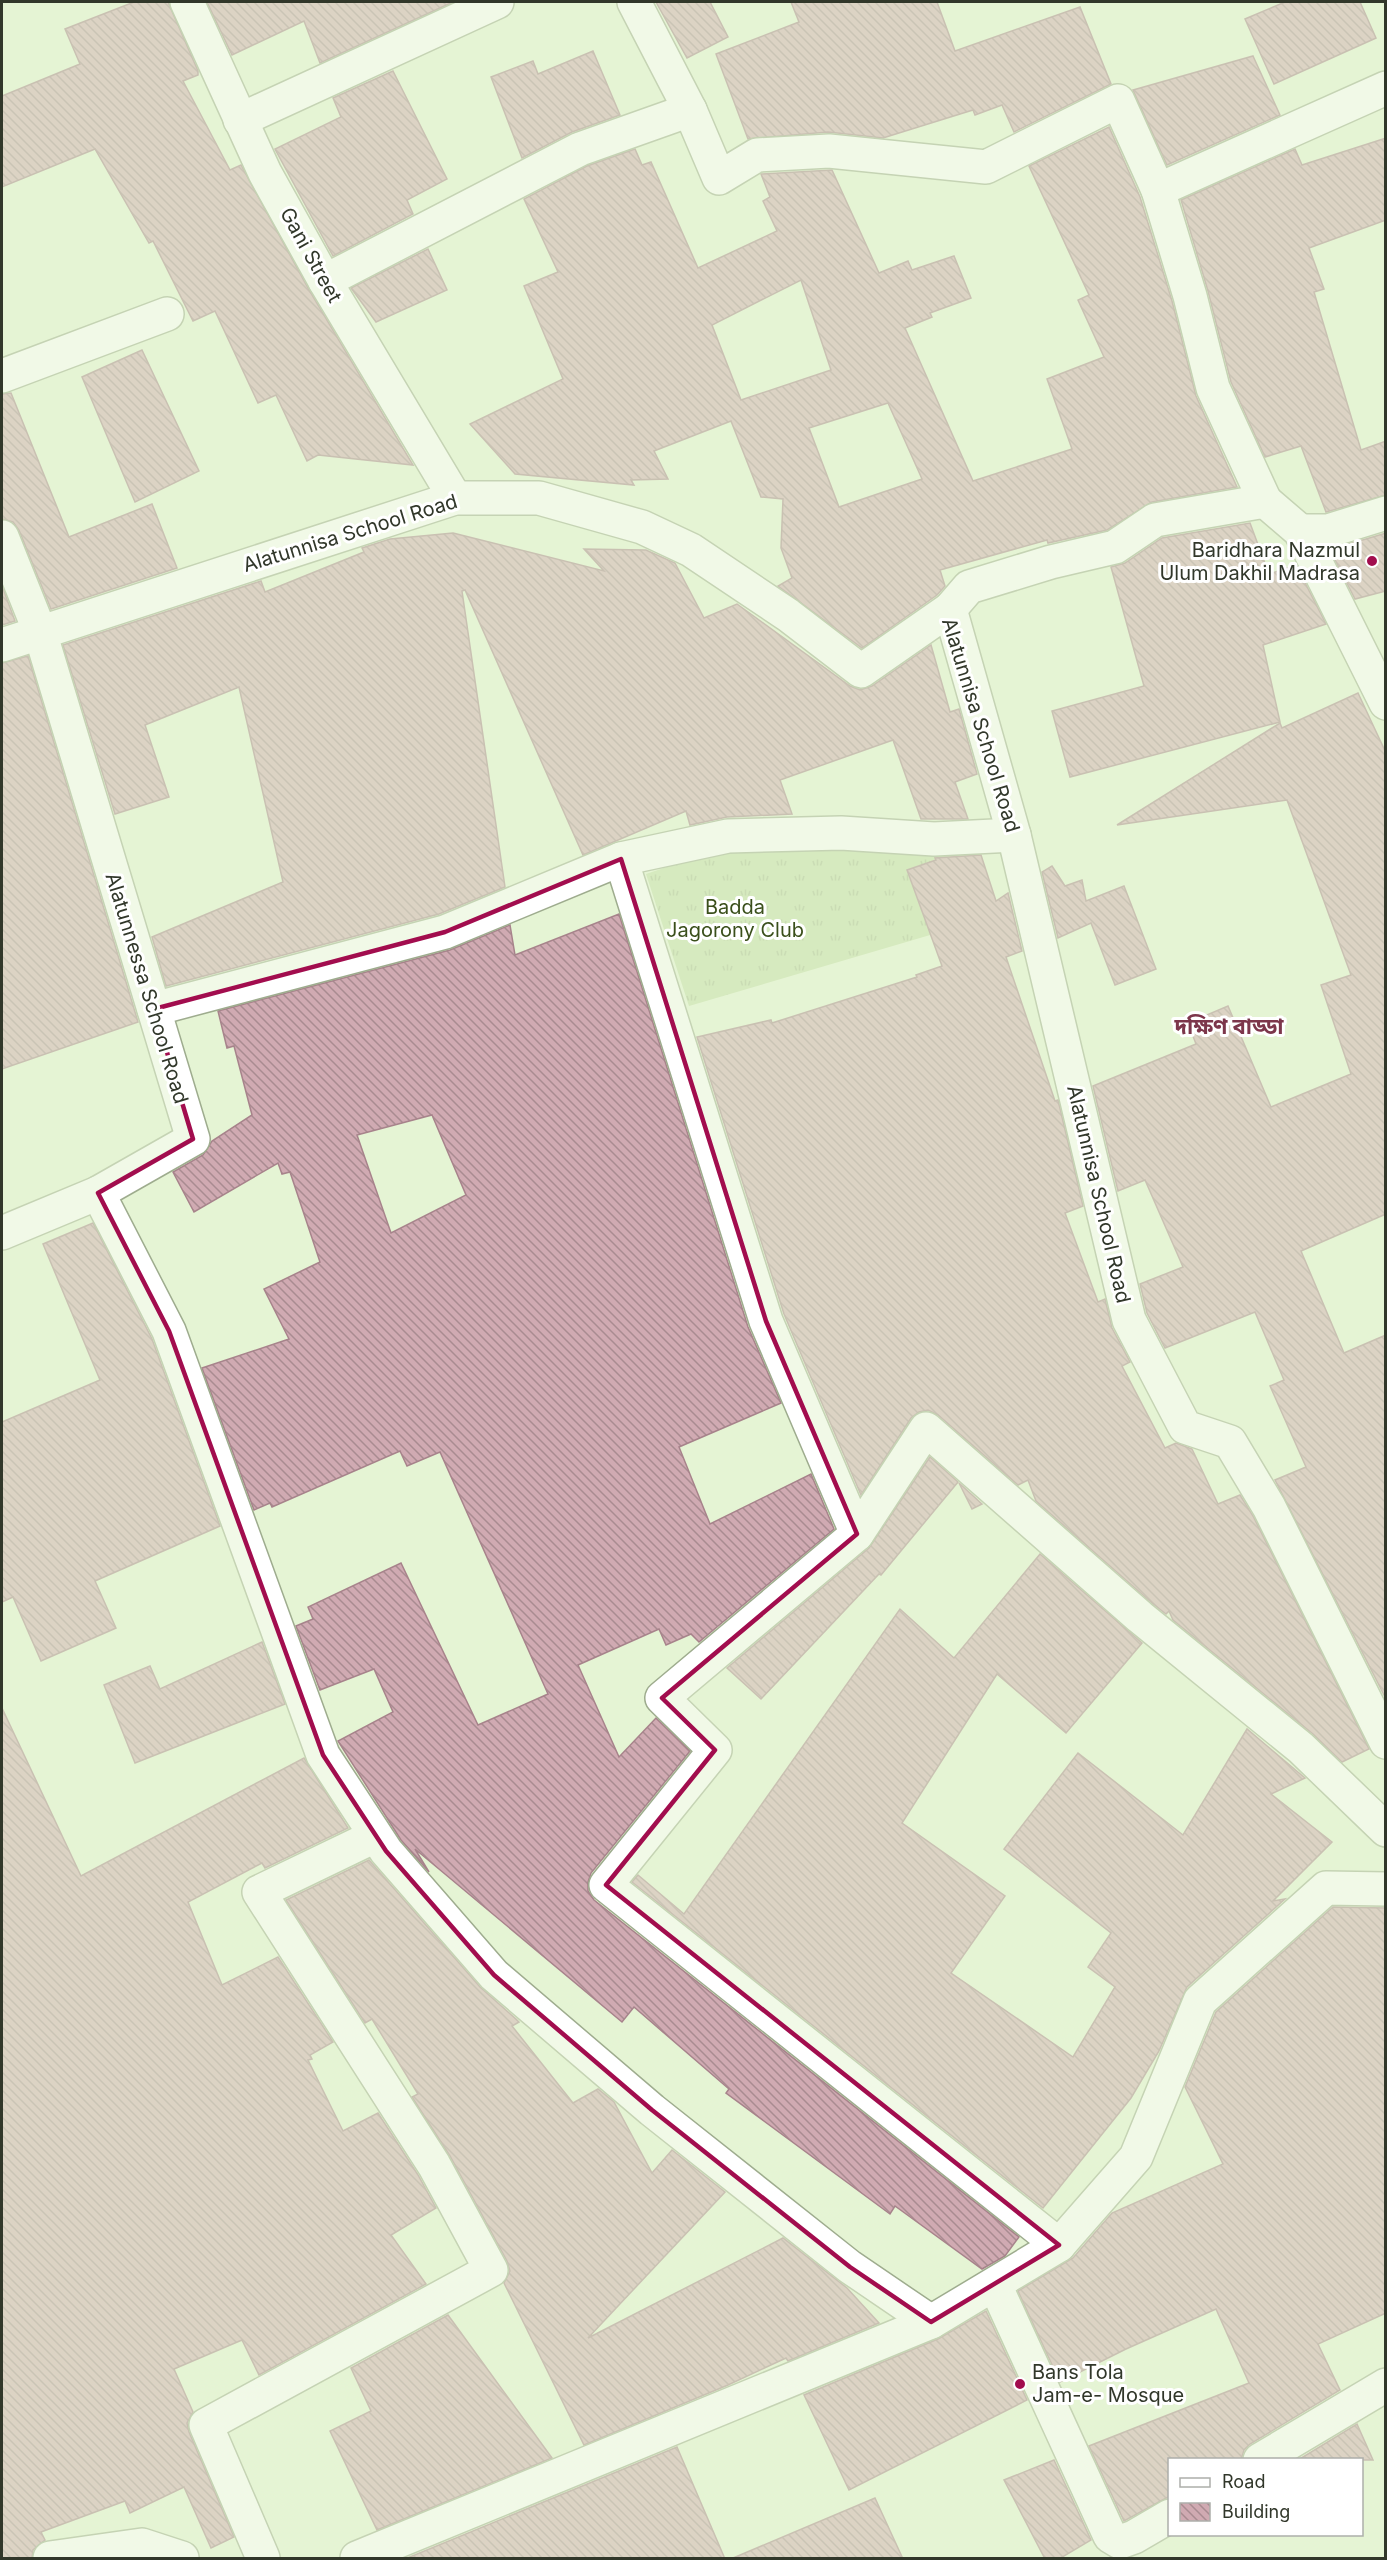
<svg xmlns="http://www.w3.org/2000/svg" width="1387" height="2560" font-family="Inter,'Noto Sans Bengali',sans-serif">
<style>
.grass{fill:url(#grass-tufts)}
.building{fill:url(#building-back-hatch);stroke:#a7838b;stroke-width:1.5;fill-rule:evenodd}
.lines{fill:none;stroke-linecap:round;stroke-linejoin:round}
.minor-casing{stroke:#9eac8e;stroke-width:36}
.minor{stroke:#fff;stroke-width:33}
.marked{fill:none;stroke:#a20d4e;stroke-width:4.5;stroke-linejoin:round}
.poi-dot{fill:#a20d4e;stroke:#fff;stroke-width:2}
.labels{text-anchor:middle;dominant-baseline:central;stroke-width:6;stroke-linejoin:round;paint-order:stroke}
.street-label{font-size:20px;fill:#31372a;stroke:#fff}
.poi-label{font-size:20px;fill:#31372a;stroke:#fff;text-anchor:end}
.park-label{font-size:20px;fill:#3a4f1b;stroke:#fff}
.quarter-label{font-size:22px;font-weight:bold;fill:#7c364b;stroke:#fff}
</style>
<defs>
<pattern id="grass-tufts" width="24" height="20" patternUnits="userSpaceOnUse" patternTransform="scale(1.5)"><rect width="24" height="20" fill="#c3dda6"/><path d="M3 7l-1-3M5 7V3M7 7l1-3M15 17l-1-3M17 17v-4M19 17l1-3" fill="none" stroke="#a8be8f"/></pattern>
<pattern id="building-back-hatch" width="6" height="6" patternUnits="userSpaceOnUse" patternTransform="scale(1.5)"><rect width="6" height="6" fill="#d0aab2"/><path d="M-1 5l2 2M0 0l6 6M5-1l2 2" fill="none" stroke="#a98b91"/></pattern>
</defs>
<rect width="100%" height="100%" fill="#e5f4d4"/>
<polygon class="grass" points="977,839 998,915 689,1006 646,874 726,847"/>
<g class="building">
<polygon points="134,2 168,2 198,71 198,75 183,81 230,170 241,165 309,290 413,465 318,455 307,461 276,395 258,403 215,311 193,321 153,241 149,243 95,149 2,187 2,96 80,64 65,29"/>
<polygon points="207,2 453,2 320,63 304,21 232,55"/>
<polygon points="656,2 710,2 728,37 687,58"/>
<polygon points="791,2 937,2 955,51 1080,7 1111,84 1014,132 1002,105 975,115 973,110 883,138 828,132 748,139 716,54 799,22"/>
<polygon points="1285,2 1360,2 1376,38 1274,84 1245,19"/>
<polygon points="593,51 620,115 572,132 522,158 491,77 533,61 538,74"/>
<polygon points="1253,56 1280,115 1167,165 1133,90"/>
<polygon points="393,71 447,179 407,200 413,214 333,256 275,149 341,117 333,98"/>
<path d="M1109,127L1140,197L1172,301L1196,396L1237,487L1152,502L1107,530L1048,543L1047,540L940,570L945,586L937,595L862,648L778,586L792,578L781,548L783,499L761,497L731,421L654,451L668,479L631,480L634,485L515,474L470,424L563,379L524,286L558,272L524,199L587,166L635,149L642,165L651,162L698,268L777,231L763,201L770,197L761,174L832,170L879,273L908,261L912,270L954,256L971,298L930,313L932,317L905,328L973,481L1072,449L1047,379L1104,357L1078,300L1089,295L1029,166ZM801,280L831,370L741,400L712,325ZM888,403L922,479L839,507L809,428Z"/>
<polygon points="1386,138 1386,220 1309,248 1324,289 1314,292 1361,450 1386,441 1386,495 1326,512 1301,446 1265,457 1231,382 1208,291 1181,200 1295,149 1302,165"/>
<polygon points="428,249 447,290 376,322 351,288"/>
<polygon points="142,350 199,471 135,502 82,377"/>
<polygon points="11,393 69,537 152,504 177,568 51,609 19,530 13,522 2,519 2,394"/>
<polygon points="1250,523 1269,574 1296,565 1326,624 1263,645 1280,722 1070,777 1052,711 1144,686 1111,567 1125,563 1162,538"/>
<polygon points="453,533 604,571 584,549 646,550 675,563 704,618 737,604 850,686 860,690 872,686 931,645 950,712 959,709 977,774 955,782 968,819 921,819 893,740 780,780 792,814 727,817 690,825 686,811 583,855 465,590 462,591 505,887 439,914 166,986 152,937 283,882 239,687 145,725 169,797 115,814 63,645 261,581 265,592 364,552 362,548 390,539"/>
<polygon points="1386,533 1386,591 1355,599 1332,554 1341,551 1339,547"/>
<polygon points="2,586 15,621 2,625"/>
<polygon points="28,656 138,1022 2,1069 2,663"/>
<polygon points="1358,693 1386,753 1386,1214 1301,1251 1344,1353 1386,1335 1386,1699 1275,1480 1306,1467 1270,1386 1284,1380 1255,1312 1165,1348 1147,1313 1140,1284 1183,1267 1145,1180 1118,1191 1093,1086 1196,1044 1188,1023 1228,1006 1271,1107 1351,1074 1321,985 1351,975 1287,800 1117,825 1280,723 1282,728"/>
<polygon points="981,855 996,901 1008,893 1022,951 1006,957 1055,1101 1058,1100 1083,1206 1065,1213 1098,1302 1105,1299 1112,1328 1130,1362 1122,1366 1165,1448 1176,1443 1192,1449 1218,1504 1240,1495 1253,1516 1369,1749 1342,1762 1313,1734 1173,1620 1169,1611 1166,1614 1152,1603 1036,1501 1028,1480 1018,1485 938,1415 928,1410 919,1412 911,1418 861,1495 784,1314 697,1037 771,1020 772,1023 917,977 916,975 942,966 907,870 936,860 935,858"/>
<polygon points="1052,866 1065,886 1082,880 1086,901 1124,886 1156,969 1115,985 1091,923 1058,938 1042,872"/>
<path d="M619,914L748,1327L781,1403L679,1447L710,1524L811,1474L834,1529L699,1642L691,1634L666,1645L659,1629L578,1665L619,1757L656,1718L690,1751L591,1873L588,1882V1891L594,1900L1019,2237L1005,2256L982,2269L895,2206L890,2214L726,2093L729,2089L634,2007L622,2022L415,1849L429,1872L401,1840L338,1741L393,1712L374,1669L320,1690L296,1626L313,1619L308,1607L401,1563L478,1725L548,1694L440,1452L407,1466L400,1451L272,1507L270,1503L254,1510L202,1368L289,1339L264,1289L320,1262L290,1172L282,1174L278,1163L194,1212L173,1172L203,1155L212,1141L252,1115L234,1046L227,1048L218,1011L450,950L510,925L515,955ZM432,1115L466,1195L391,1233L357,1135Z"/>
<polygon points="93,1223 152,1339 220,1526 95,1581 116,1628 41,1661 13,1597 2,1602 2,1422 100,1380 43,1244"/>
<polygon points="930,1457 958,1482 881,1575 879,1574 761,1699 727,1668 869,1548"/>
<polygon points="959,1483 982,1504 972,1509"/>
<polygon points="1040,1554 1142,1643 1066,1733 997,1674 902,1823 1005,1896 951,1973 1073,2057 1115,1987 1088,1967 1111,1933 1004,1849 1078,1753 1183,1835 1247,1729 1305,1778 1271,1794 1332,1842 1273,1901 1285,1899 1187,1987 1159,2051 1131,2098 1043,2208 632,1882 638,1875 684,1914 900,1609 954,1658"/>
<polygon points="262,1642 285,1704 135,1763 104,1685 150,1666 160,1689"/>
<polygon points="2,1708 81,1876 304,1758 348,1828 265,1868 262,1863 188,1902 222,1985 278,1957 333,2042 310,2055 312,2059 308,2060 343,2131 378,2113 418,2175 436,2208 391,2235 426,2284 259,2375 242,2340 174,2369 193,2412 187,2423 189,2432 234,2537 211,2548 184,2487 130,2513 125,2501 41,2532 45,2540 33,2550 32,2559 2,2559"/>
<polygon points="369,1860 480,1987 516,2019 519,2022 512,2026 573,2103 598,2089 614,2102 652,2173 672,2150 725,2192 588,2338 783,2238 847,2288 879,2323 788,2361 786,2358 728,2385 584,2445 504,2283 510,2271 507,2261 450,2156 412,2097 418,2094 372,2019 365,2023 286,1900"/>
<polygon points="1333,1907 1386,1908 1386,2313 1318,2344 1340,2390 1250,2444 1244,2450 1241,2460 1170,2460 1170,2496 1124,2521 1089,2446 1249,2383 1216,2309 1126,2349 1060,2382 1018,2291 1073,2258 1112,2213 1223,2164 1185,2087 1216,2012"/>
<polygon points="986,2311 1027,2400 849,2490 804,2395 938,2339"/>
<polygon points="448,2315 552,2458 377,2530 330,2431 371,2411 351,2368"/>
<polygon points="1357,2424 1373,2460 1298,2460"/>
<polygon points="677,2447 725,2559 405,2559"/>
<polygon points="1054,2460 1091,2540 1059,2559 1045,2559 1004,2480"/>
<polygon points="875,2498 903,2559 733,2559 733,2558"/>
</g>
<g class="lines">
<g class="minor-casing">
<g id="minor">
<polyline points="187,2 265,173 325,281 455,498"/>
<polyline points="634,2 690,110"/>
<polyline points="240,120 497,2"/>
<polyline points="1158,190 1386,88"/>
<polyline points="325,281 580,149 690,110 719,178 757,155 829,151 986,167 1118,101 1158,190 1190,296 1213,388 1265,501"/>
<polyline points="2,376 167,314"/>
<polyline points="1300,531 1328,531 1386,513"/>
<polyline points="2,537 40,632 193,1139 98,1193 2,1233"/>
<polyline points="950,609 969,587 1051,562 1115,547 1155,520 1265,501 1300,531 1386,703"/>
<polyline points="2,645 455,498 539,498 642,527 691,550 788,615 861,671 950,609 1014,835 1129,1320 1185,1427 1230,1442 1269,1507 1386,1742"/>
<polyline points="621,859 766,1321 857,1534 926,1429 1140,1617 1301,1748 1386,1830"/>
<polyline points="154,1009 445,932 621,859 728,836 841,833 934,839 1014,835"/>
<polyline points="98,1193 169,1331 323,1755 386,1851 494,1975 652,2110 850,2267 931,2322"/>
<polyline points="857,1534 662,1698 715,1750 606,1885 1059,2245"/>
<polyline points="995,2285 1110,2536 1120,2542 1134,2537 1170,2516"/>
<polyline points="1260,2460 1386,2385"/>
<polyline points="50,2558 142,2545 182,2558"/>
<polyline points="263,2558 206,2425 491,2270 434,2165 259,1892 375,1836"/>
<polyline points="357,2558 931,2322 1059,2245 1136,2157 1200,2001 1326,1888 1386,1889"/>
</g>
</g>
<use href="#minor" class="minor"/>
</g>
<path d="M0 0H1387V2560H0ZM621,859L766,1321L857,1534L662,1698L715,1750L606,1885L1059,2245L931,2322L850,2267L652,2110L494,1975L386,1851L323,1755L169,1331L98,1193L193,1139L154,1009L445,932Z" fill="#e5f4d4" fill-opacity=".55" fill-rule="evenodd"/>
<path class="marked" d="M621,859L766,1321L857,1534L662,1698L715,1750L606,1885L1059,2245L931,2322L850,2267L652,2110L494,1975L386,1851L323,1755L169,1331L98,1193L193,1139L154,1009L445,932Z"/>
<g class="poi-dot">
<circle cx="1372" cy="561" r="6"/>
<circle cx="1020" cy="2384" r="6"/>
</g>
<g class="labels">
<g class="street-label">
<text transform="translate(311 255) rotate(61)">Gani Street</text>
<text transform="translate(350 533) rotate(-17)">Alatunnisa School Road</text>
<text transform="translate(981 725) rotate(73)">Alatunnisa School Road</text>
<text transform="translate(147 988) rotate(73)">Alatunnessa School Road</text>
<text transform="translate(1099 1194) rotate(77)">Alatunnisa School Road</text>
</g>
<g class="poi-label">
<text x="1360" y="550">Baridhara Nazmul<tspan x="1360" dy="23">Ulum Dakhil Madrasa</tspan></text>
<text x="1032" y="2372" text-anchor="start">Bans Tola<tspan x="1032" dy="23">Jam-e- Mosque</tspan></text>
</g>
<g class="park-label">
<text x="735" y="907">Badda<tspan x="735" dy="23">Jagorony Club</tspan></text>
</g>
<g class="quarter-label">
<text x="1229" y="1026">দক্ষিণ বাড্ডা</text>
</g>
</g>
<rect width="1387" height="2560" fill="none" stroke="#31372a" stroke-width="6"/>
<rect x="1168" y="2458" width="195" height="78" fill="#ffffff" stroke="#adafaa" stroke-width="1.5"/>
<rect x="1180" y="2478" width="30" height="9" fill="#ffffff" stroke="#adafaa" stroke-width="1.5"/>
<text x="1222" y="2488" font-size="18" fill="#31372a">Road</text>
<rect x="1180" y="2503" width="30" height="18" fill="url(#building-back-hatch)" stroke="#adafaa" stroke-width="1.5"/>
<text x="1222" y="2518" font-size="18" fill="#31372a">Building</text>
</svg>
